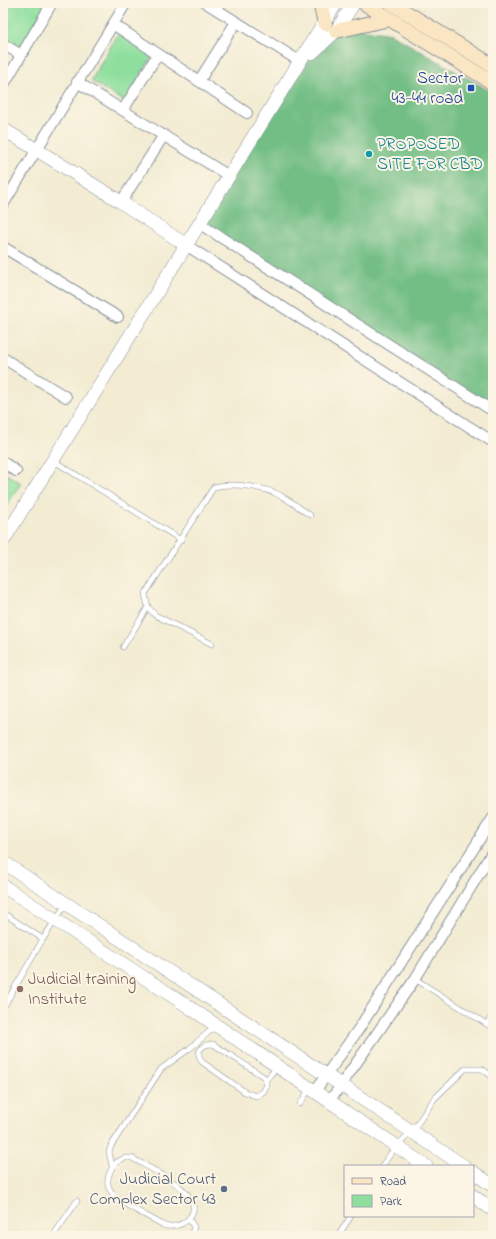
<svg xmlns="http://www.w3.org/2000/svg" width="496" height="1239" font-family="'Indie Flower',sans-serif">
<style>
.green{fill:#8edf9e;stroke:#54877e}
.forest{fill:#72be85;stroke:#467672}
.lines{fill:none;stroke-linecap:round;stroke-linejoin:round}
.service-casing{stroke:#878e98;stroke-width:6}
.minor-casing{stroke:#878e98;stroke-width:12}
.tertiary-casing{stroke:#878e98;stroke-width:14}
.secondary-casing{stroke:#878e98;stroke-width:16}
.service{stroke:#fff;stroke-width:5}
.minor{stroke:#fff;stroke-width:10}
.tertiary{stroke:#fff;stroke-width:13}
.secondary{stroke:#fbe6c4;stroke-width:14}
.transit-dot{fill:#1a4fb4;stroke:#fcf5e5;stroke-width:1.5}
.culture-dot{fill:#0f9aa8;stroke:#fcf5e5;stroke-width:1.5}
.education-dot{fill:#8d6e63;stroke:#fcf5e5;stroke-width:1.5}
.service-dot{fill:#5c6f8a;stroke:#fcf5e5;stroke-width:1.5}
.labels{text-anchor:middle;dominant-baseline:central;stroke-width:4;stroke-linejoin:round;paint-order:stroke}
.transit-label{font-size:17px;fill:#164399;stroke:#fcf5e5;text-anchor:end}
.culture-label{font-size:17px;fill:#0d838f;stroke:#fcf5e5;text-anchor:start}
.education-label{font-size:17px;fill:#785e54;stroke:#fcf5e5;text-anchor:start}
.service-label{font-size:17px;fill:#4e5e75;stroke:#fcf5e5;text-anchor:end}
</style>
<rect width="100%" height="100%" fill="#fcf5e5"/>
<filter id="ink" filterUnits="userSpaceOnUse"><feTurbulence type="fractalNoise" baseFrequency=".025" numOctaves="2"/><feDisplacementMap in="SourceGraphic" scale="8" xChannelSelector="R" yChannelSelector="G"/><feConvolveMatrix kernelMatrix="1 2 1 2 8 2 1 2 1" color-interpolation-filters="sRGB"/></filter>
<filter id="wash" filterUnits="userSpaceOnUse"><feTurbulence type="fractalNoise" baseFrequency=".012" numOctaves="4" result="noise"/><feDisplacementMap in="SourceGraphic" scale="16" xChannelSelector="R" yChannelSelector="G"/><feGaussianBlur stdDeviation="0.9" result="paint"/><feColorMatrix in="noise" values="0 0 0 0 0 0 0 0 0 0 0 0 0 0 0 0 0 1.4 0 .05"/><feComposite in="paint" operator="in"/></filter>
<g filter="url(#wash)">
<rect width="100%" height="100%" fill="#f3ecd3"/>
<g class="green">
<polygon points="3,3 48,3 20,47 3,37"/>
<polygon points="119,32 154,53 125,102 91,81"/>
<polygon points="3,472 21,483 4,510 3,509"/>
</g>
<polygon class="forest" points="328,24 391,34 493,93 493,411 200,224"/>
</g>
<g filter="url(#ink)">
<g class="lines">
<g class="service-casing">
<g id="service">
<polyline points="54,461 181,540"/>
<path d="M212,644L155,615L148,607L145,594L214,487C231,482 266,487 281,496C291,501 301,509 310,515"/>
<polyline points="123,647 148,607"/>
<polyline points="3,913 43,939"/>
<polyline points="415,979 493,1028"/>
<polyline points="3,1008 43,939 66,904"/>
<polyline points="487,1024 493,1014"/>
<path d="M213,1044L264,1077L267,1085L263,1092L256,1096L245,1092L202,1062C195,1052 201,1044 213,1044Z"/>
<polyline points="266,1080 277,1067"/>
<polyline points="300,1104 310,1088"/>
<path d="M125,1158H132C148,1168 208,1193 190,1217C184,1225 174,1227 165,1226C152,1218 120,1204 112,1193C107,1187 107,1179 110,1172C113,1164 117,1161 125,1158Z"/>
<polyline points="112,1166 109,1152 111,1146 161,1069 189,1049 216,1026"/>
<polyline points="382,1166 396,1146 412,1132 434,1099 465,1069 482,1069 493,1077"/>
<polyline points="189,1219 194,1227 191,1236"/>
<polyline points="53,1236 77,1201"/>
<polyline points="338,1236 351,1216"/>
</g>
</g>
<g class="minor-casing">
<g id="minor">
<polyline points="206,3 301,62"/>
<polyline points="113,24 247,113"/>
<polyline points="3,44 21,55"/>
<polyline points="199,81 236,22"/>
<polyline points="77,82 229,176"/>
<polyline points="3,86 52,3"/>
<polyline points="123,110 158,54"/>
<polyline points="121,202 164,135"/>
<polyline points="3,205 126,3"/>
<polyline points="200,224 493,411"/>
<polyline points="186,245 493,442"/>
<polyline points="3,247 118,317"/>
<polyline points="3,358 66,397"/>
<polyline points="3,462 16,471"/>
<polyline points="315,1091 360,1027 493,818"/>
<polyline points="329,1102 415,979 493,851"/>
</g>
</g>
<g class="tertiary-casing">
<g id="tertiary">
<polyline points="312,53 336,31 354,3"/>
<polyline points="3,129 121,202 186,245"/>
<polyline points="3,541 336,3"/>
<polyline points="3,862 464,1166"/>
<polyline points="3,886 177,999 426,1166"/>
<polyline points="473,1172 493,1186"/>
<polyline points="473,1196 493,1210"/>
</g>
</g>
<g class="secondary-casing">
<g id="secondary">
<polyline points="320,3 325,23"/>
<polyline points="364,3 493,83"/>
<polyline points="391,3 493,66"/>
<polyline points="336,31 389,19"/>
</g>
</g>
<use href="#service" class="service"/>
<use href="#minor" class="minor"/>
<use href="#tertiary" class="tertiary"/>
<use href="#secondary" class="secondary"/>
</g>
</g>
<rect class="transit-dot" x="467" y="84" width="8" height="8" rx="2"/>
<circle class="culture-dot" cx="369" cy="154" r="4"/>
<circle class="education-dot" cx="20" cy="989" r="4"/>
<circle class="service-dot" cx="224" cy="1189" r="4"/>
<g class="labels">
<g class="transit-label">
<text x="463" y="78">Sector<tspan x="463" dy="20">43-44 road</tspan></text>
</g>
<g class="culture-label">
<text x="377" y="144">PROPOSED<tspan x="377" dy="20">SITE FOR CBD</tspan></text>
</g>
<g class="education-label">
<text x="28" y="979">Judicial training<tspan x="28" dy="20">Institute</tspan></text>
</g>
<g class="service-label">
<text x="216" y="1179">Judicial Court<tspan x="216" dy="20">Complex Sector 43</tspan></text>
</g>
</g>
<rect width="496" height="1239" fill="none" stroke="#fcf5e5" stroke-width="16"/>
<rect x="344" y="1165" width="130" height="52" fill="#fcf5e5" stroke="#a2a6af"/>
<rect x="352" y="1178" width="20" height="6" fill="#fbe6c4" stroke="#a2a6af"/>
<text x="380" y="1185" font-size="12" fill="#1b2f5e">Road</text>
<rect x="352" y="1195" width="20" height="12" fill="#8edf9e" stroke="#a2a6af"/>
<text x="380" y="1205" font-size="12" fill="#1b2f5e">Park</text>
</svg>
